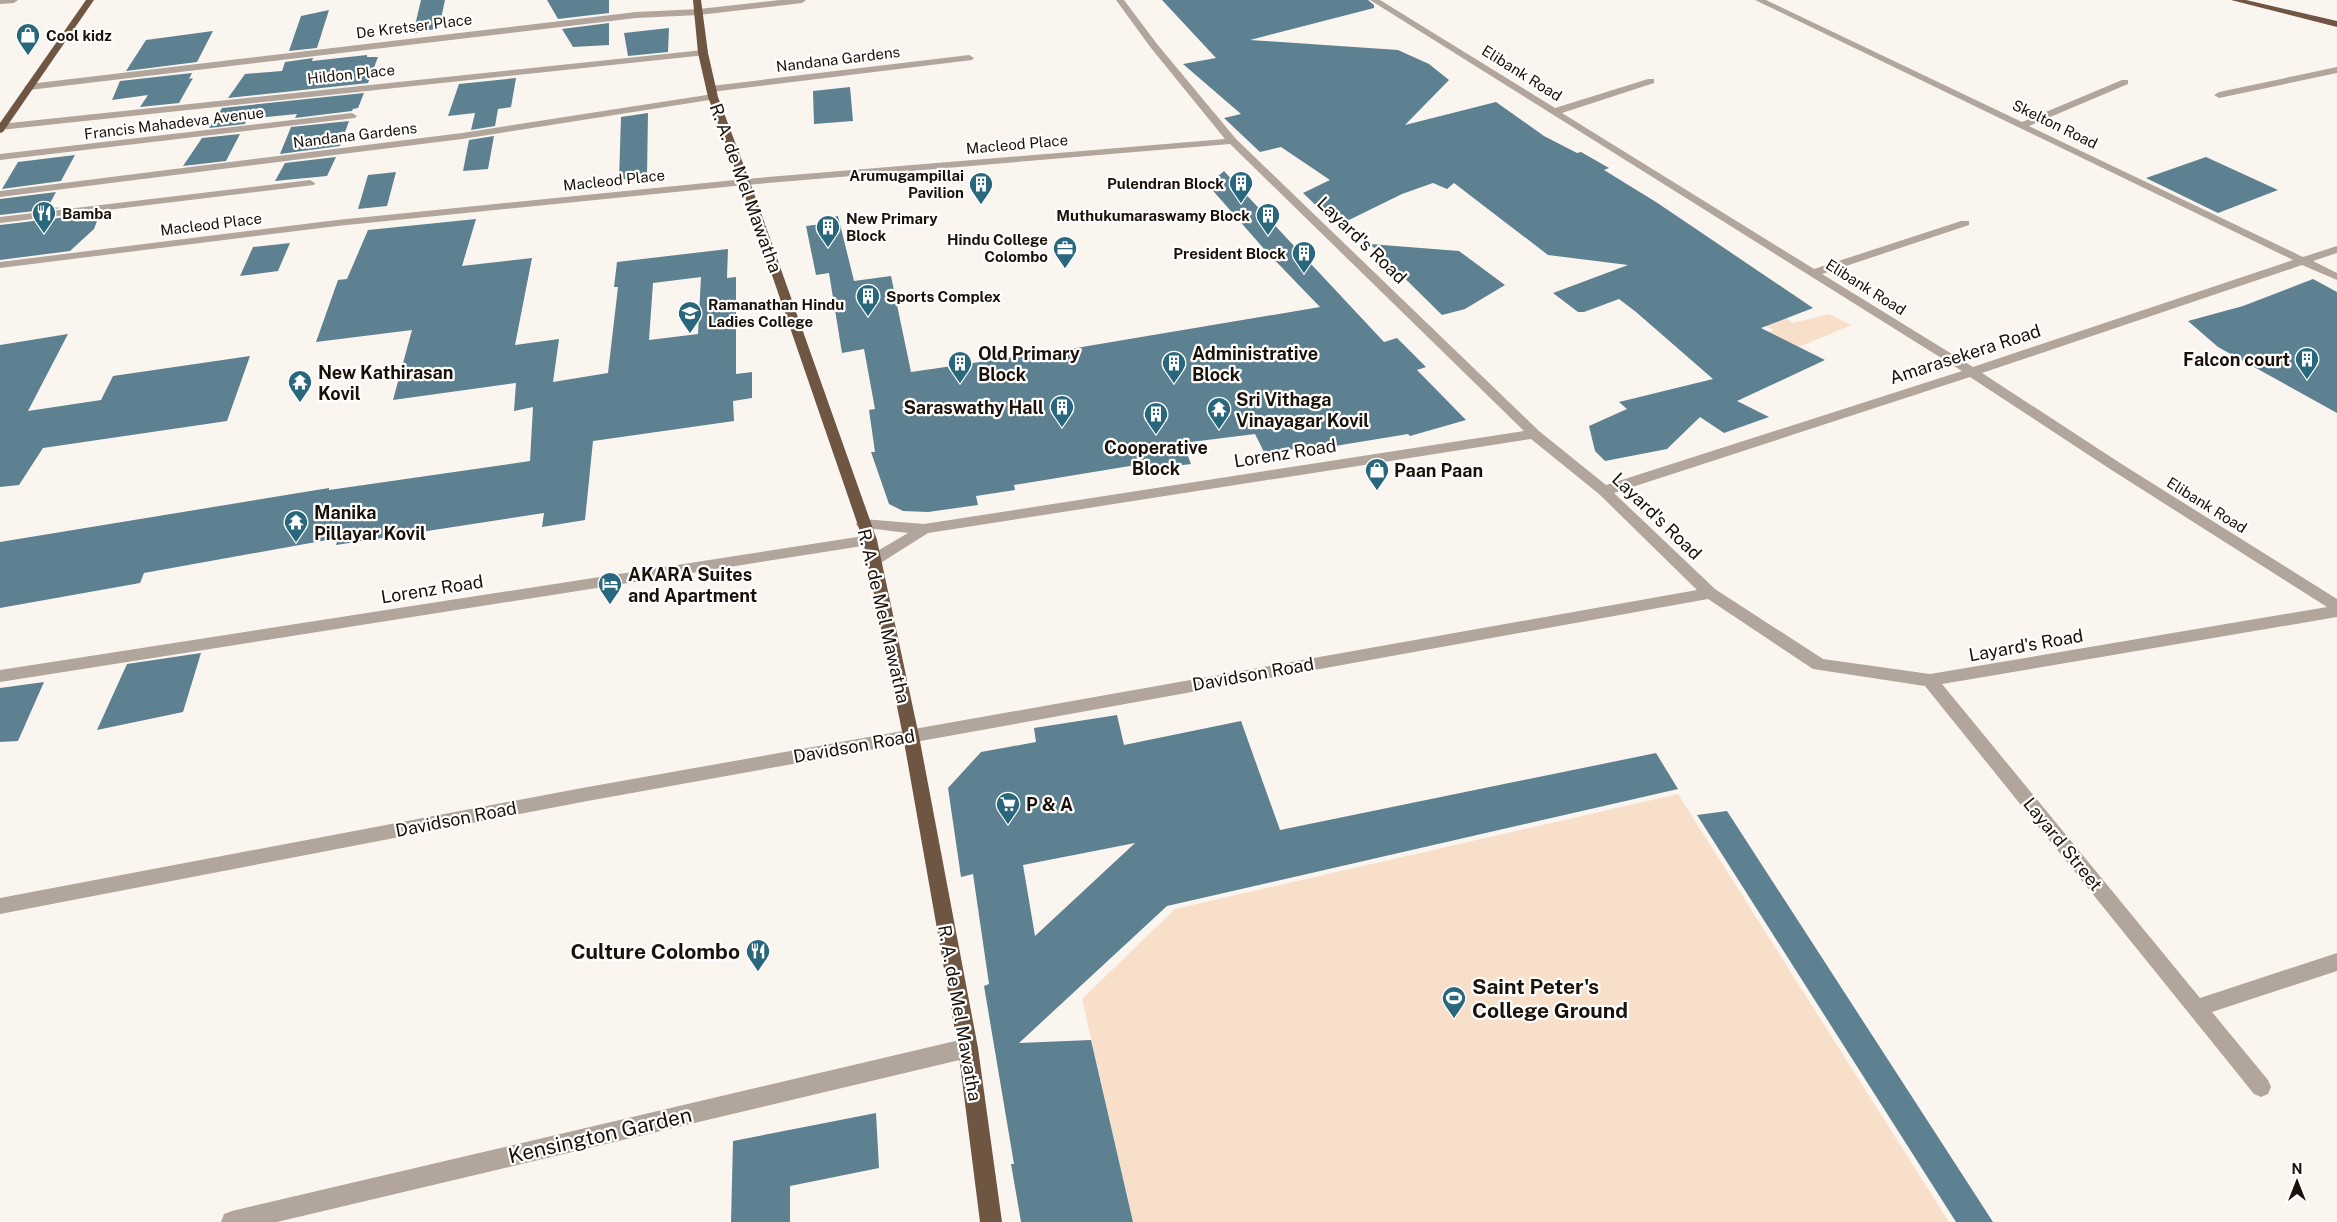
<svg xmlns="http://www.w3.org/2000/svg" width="2337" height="1222" font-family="'Public Sans',sans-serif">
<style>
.green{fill:#f8dfca}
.building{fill:#5d8190;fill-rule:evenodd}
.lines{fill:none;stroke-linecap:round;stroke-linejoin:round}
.minor{fill:#b2a59b;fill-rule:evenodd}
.trunk{fill:#6e5643;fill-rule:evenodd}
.labels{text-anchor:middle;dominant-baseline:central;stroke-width:4.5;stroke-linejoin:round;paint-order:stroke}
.far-street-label{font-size:15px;fill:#1b1108;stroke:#fff}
.far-poi-label{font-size:15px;font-weight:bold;fill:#1b1108;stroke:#fff;text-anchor:start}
.street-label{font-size:18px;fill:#1b1108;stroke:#fff}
.poi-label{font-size:18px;font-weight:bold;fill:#1b1108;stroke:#fff;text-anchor:start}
.near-poi-label{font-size:21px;font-weight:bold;fill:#1b1108;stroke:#fff;text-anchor:end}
.near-street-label{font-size:21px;fill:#1b1108;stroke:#fff}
</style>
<rect width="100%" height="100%" fill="#fbf5f0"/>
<g class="green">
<polygon points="1829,314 1851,325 1804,345 1776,352 1749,339 1774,330 1766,326 1786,318 1793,323"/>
<polygon points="1678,794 1949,1222 1133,1222 1082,999 1175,909"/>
</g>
<g class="building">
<polygon points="421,0 445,0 439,28 413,34"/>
<polygon points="547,0 609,0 609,13 558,19"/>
<polygon points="1162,0 1368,0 1374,5 1374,8 1250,40 1398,50 1429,64 1449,80 1405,125 1496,102 1544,136 1577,153 1581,152 1609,168 1604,170 1656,202 1813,308 1761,328 1825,360 1737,401 1769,417 1724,433 1700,417 1667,449 1605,461 1595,451 1589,426 1627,409 1619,402 1713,379 1636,312 1619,299 1584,312 1578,312 1553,293 1628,265 1548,255 1454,183 1447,189 1433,183 1402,194 1347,221 1337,210 1329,218 1303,193 1330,180 1281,147 1260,152 1224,118 1241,114 1183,64 1216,58"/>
<polygon points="329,10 317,48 289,51 301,16"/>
<polygon points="609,23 609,45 573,47 562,29"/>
<polygon points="669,28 668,52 628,56 624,33"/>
<polygon points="213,31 197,62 126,71 146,40"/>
<polygon points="367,55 367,57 378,57 368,83 228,98 245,74 282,71 285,62 313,58 312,61"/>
<polygon points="192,73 189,79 193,78 179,103 140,107 148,95 112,100 120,81"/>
<polygon points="516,78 511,107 498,109 495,126 471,130 475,113 448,116 459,84"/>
<polygon points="850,87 853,121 814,124 813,91"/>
<polygon points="364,93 358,108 353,109 352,111 295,118 297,114 247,119 245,124 209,128 222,108"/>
<polygon points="648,113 647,176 619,180 621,117"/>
<polygon points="349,121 340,146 280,154 291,127"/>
<polygon points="240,134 226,161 183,166 202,138"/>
<polygon points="494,136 488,169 463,171 469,140"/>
<polygon points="75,155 61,181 2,189 18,162"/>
<polygon points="336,157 327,176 275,181 285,163"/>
<polygon points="2206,157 2278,190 2218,213 2146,178"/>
<polygon points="1224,171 1384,342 1397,338 1426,367 1417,370 1466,420 1410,436 1408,434 1329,447 1327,443 1265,454 1255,434 1183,443 1191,464 1144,470 1142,464 1014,485 1015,490 976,496 978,505 928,512 903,511 889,504 871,452 875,452 869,410 875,409 864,349 842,353 829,273 816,275 806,226 821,224 820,220 838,216 854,281 891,276 911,372 1076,348 1320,307 1265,250 1208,185"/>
<polygon points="396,172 387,206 358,209 368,175"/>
<polygon points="56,192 48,207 60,208 0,215 0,199"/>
<polygon points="100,213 94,229 70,251 0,260 0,225"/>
<path d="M476,219L462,266L532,258L515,345L559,339L553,382L608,373L618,287H614L617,262L728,249L727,278L736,277V374L752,372V398L733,401L734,421L593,441L585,520L542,527L544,513L336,545L338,538L144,573L140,583L0,608V542L329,488V490L530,461L533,407L514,411L516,383L393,400L412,330L316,342L338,280L347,279L368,230ZM701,277L698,334L649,340L653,283Z"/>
<polygon points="290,243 278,271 240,276 253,247"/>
<polygon points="1370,244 1459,251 1505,285 1465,309 1442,315"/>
<polygon points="2313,279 2337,292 2337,413 2218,347 2188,321 2243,306"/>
<polygon points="68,334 28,411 101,400 113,376 250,356 227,421 43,448 19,485 0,487 0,345"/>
<polygon points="201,653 183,712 97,730 127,664"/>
<polygon points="44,682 18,741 0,742 0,688"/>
<path d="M1117,715L1124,745L1241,721L1280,830L1656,753L1678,789L1167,906L1019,1043L1091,1040L1133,1222H1021L1011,1164H1014L984,986L989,984L973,874L961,877L948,788L981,752L1036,742L1034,728ZM1135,843L1035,936L1023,865Z"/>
<polygon points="1727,811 1993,1222 1956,1222 1697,815"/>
<polygon points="876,1113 879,1168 790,1186 790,1222 731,1222 733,1141"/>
</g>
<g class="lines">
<g class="minor">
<polygon points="0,0 18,0 14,3 0,4"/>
<polygon points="780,0 806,0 802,3 699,15 636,18 29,90 24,87 29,84 636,12 699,9"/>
<path d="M1116,0H1124L1157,44L1236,139L1539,431L1606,485L1962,371L1370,0H1380L1555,108L1648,79H1654V83L1562,113L1814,269L1961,221H1969V225L1822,274L1973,367L2293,260L1755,0H1766L2022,122L2122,80H2128V84L2029,126L2303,257L2337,246V253L2313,261L2337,273V280L2302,265L1982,373L2120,463L2337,599V617L1942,684L2200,998L2337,953V971L2212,1012L2268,1080L2271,1087L2268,1094L2261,1097L2254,1094L1925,686L1813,669L1708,599L582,802L0,914V898L582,788L1697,590L1599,494L1531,439L928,533L879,564H869L867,560L869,556L908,533L858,527L856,524L858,521L863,519L924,524L1524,431L1230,144L745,185L337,226L0,268V262L337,220L745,179L1225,139L1151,48ZM1970,377L2110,469L2327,607L1930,674L1823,659L1715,589L1614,493Z"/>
<polygon points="703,50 706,51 706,55 0,130 0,124"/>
<polygon points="969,55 974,58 972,60 711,92 706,89 711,86"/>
<polygon points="2337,67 2337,73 2219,98 2214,95 2219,92"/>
<polygon points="713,94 718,97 716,99 462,139 0,197 0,191 462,133"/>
<polygon points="352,113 357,116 355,118 0,160 0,154"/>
<polygon points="310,180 315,183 314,185 0,223 0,217"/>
<polygon points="870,535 875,536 877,540 875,544 0,682 0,670"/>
<polygon points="968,1038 975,1041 978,1048 975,1055 968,1058 277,1222 221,1222 224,1214 232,1211"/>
</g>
<g class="trunk">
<polygon points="86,0 94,0 3,132 0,133 0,123"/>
<polygon points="693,0 701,0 708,53 718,97 750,182 877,540 919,736 978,1048 1002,1222 980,1222 958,1048 903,736 863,540 740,182 708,97 698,53"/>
<polygon points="2231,0 2246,0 2337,21 2337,27"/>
</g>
</g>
<defs>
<g id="shop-pin" transform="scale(1.25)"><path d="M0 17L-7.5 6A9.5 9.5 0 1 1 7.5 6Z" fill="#29677d" stroke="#fff"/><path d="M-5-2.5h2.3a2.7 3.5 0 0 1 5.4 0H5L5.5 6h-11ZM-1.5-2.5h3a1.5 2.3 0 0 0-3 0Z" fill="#fff"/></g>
<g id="building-pin" transform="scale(1.25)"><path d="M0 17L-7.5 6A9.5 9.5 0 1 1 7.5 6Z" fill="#29677d" stroke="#fff"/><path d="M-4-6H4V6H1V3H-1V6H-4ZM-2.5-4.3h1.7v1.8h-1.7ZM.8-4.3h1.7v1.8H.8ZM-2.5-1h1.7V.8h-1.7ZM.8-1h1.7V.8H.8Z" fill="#fff"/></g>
<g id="restaurant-pin" transform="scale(1.25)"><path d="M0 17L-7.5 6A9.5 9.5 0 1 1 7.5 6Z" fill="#29677d" stroke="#fff"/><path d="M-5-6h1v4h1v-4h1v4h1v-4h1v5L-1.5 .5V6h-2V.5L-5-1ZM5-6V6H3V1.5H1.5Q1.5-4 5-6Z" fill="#fff"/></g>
<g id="office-pin" transform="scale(1.25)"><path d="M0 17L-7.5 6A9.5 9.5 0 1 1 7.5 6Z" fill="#29677d" stroke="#fff"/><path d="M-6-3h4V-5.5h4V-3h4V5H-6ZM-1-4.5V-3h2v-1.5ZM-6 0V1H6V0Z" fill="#fff"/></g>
<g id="school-pin" transform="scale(1.25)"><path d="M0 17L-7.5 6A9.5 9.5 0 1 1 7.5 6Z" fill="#29677d" stroke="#fff"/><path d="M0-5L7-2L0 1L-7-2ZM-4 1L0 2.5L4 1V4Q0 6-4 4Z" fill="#fff"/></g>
<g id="temple-pin" transform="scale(1.25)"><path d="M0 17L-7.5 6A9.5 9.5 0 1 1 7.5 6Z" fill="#29677d" stroke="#fff"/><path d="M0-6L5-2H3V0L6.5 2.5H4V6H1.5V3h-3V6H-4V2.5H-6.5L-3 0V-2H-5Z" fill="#fff"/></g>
<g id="hotel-pin" transform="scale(1.25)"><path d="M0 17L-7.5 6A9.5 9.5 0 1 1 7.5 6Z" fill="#29677d" stroke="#fff"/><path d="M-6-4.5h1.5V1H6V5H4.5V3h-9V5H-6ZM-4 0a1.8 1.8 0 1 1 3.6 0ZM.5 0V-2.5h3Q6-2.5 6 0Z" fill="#fff"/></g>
<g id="supermarket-pin" transform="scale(1.25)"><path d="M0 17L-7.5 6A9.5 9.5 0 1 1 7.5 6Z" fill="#29677d" stroke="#fff"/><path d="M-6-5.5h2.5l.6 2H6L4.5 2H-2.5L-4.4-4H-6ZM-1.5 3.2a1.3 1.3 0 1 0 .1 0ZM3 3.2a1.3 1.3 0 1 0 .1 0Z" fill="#fff"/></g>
<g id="stadium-pin" transform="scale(1.25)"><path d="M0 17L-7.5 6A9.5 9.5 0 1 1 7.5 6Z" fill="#29677d" stroke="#fff"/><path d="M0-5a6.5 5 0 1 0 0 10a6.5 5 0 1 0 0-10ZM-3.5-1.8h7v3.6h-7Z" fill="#fff"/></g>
</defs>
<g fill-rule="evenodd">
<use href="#shop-pin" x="28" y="35"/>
<use href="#building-pin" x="1241" y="183"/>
<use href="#building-pin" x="981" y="184"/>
<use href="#restaurant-pin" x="44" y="213"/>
<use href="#building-pin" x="1268" y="215"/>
<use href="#building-pin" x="828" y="227"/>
<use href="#office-pin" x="1065" y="248"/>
<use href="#building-pin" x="1304" y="253"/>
<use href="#building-pin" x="868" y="296"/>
<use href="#school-pin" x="690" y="313"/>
<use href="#building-pin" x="2307" y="359"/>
<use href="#building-pin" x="960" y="363"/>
<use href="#building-pin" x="1174" y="363"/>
<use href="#temple-pin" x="300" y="382"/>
<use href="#building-pin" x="1062" y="407"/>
<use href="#temple-pin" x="1219" y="409"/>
<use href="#building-pin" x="1156" y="414"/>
<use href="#shop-pin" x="1377" y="470"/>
<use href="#temple-pin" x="296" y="522"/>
<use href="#hotel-pin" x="610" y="584"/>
<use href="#supermarket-pin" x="1008" y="804"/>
<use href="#restaurant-pin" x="758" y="951"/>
<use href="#stadium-pin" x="1454" y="998"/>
</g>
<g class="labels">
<g class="far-street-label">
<text transform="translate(414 26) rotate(-7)">De Kretser Place</text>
<text transform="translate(838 59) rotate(-7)">Nandana Gardens</text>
<text transform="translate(1522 73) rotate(32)">Elibank Road</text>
<text transform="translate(351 74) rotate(-6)">Hildon Place</text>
<text transform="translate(174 123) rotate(-7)">Francis Mahadeva Avenue</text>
<text transform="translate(2055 124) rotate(26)">Skelton Road</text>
<text transform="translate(355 135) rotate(-7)">Nandana Gardens</text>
<text transform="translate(1017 144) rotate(-5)">Macleod Place</text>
<text transform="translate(614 180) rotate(-6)">Macleod Place</text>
<text transform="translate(211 224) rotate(-7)">Macleod Place</text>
<text transform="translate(1866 287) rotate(32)">Elibank Road</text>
<text transform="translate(2207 505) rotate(32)">Elibank Road</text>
</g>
<g class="far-poi-label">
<text x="46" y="35">Cool kidz</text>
<text x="964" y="175" text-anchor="end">Arumugampillai<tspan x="964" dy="17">Pavilion</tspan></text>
<text x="1224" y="183" text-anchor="end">Pulendran Block</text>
<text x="62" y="213">Bamba</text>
<text x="1250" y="215" text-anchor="end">Muthukumaraswamy Block</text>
<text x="846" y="218">New Primary<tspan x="846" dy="17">Block</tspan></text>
<text x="1048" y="239" text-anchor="end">Hindu College<tspan x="1048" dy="17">Colombo</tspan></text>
<text x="1286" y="253" text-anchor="end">President Block</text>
<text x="886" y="296">Sports Complex</text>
<text x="708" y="304">Ramanathan Hindu<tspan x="708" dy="17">Ladies College</tspan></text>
</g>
<g class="street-label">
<text transform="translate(746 188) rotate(70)">R. A. de Mel Mawatha</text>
<text transform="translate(1362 240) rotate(44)">Layard's Road</text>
<text transform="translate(1965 354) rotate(-18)">Amarasekera Road</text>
<text transform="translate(1285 453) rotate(-9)">Lorenz Road</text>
<text transform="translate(1657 516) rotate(44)">Layard's Road</text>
<text transform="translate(432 589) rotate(-9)">Lorenz Road</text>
<text transform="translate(884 616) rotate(77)">R. A. de Mel Mawatha</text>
<text transform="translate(2026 645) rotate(-10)">Layard's Road</text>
<text transform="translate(1253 674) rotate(-10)">Davidson Road</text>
<text transform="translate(854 746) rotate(-10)">Davidson Road</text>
<text transform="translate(456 819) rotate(-11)">Davidson Road</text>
<text transform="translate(2063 844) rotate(51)">Layard Street</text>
<text transform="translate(960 1013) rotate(80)">R. A. de Mel Mawatha</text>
</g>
<g class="poi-label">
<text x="978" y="353">Old Primary<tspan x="978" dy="21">Block</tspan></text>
<text x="1192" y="353">Administrative<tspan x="1192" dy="21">Block</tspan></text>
<text x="2290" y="359" text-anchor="end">Falcon court</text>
<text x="318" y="372">New Kathirasan<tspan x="318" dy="21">Kovil</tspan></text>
<text x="1236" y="399">Sri Vithaga<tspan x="1236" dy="21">Vinayagar Kovil</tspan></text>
<text x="1044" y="407" text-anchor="end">Saraswathy Hall</text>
<text x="1156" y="447" text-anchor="middle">Cooperative<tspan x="1156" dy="21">Block</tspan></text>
<text x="1394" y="470">Paan Paan</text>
<text x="314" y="512">Manika<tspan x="314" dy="21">Pillayar Kovil</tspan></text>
<text x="628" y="574">AKARA Suites<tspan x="628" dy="21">and Apartment</tspan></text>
<text x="1026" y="804">P &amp; A</text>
</g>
<g class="near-poi-label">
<text x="740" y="951">Culture Colombo</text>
<text x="1472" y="986" text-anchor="start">Saint Peter's<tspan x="1472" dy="24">College Ground</tspan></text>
</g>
<g class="near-street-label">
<text transform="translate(600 1135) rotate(-13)">Kensington Garden</text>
</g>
</g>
<g transform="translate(2297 1182)" stroke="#ffffff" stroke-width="4" paint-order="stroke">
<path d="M0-4L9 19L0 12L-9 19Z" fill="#1b1108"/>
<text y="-8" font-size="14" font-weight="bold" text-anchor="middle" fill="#1b1108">N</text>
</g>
</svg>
